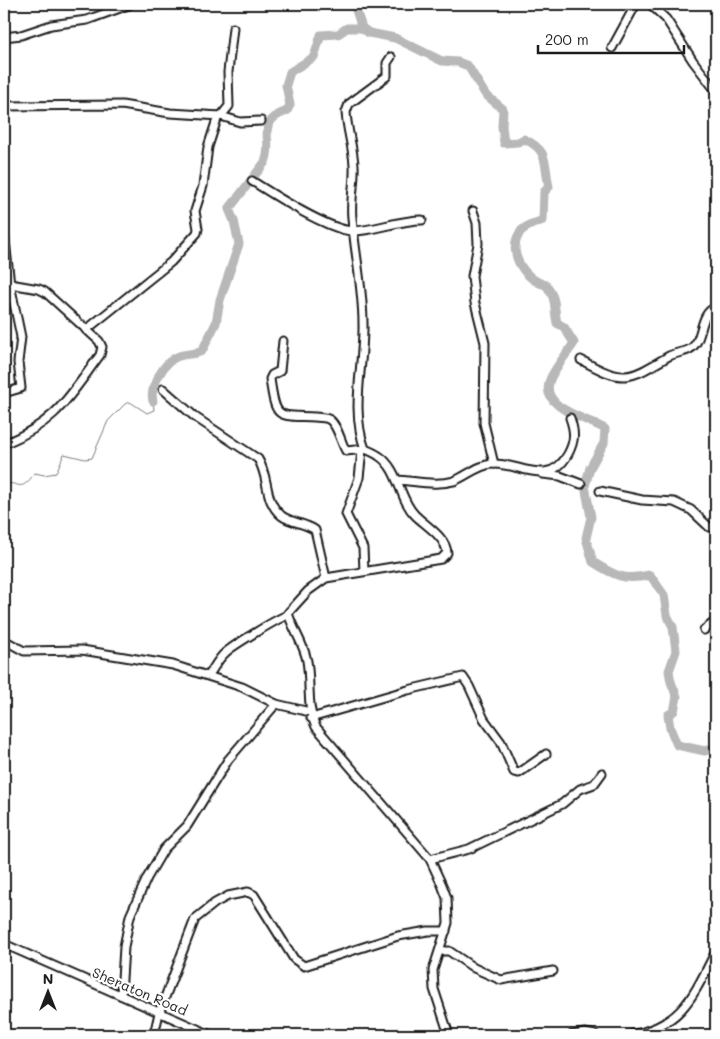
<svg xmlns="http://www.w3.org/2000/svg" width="720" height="1039" font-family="Mali,sans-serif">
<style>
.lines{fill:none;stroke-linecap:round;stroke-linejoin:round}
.stream{stroke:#7a7a7a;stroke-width:1}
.river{stroke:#b8b8b8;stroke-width:9}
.minor-casing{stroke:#1c1c1c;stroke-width:11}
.minor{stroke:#fff;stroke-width:7}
.labels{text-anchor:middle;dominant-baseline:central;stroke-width:4.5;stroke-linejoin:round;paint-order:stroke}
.street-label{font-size:14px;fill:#1c1c1c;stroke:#fff}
</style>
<rect width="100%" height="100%" fill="#fff"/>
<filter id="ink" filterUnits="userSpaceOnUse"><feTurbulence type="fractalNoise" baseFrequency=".02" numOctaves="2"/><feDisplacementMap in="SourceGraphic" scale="10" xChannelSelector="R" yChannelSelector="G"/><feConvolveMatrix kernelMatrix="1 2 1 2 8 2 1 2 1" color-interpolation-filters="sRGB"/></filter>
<g filter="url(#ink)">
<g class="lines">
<path class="stream" d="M4,485C20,479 18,496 35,473L44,475L56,473L64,454L85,459L92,458L108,421L125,404L130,402L147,413L154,410L153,401"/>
<g class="river">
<path d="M354,4L362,28L369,33L395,38L442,61L458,62L468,66L485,94L503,109L502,126L504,143L518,142L524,139C549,150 544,163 549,187L544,192L543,220C535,223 523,226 519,234C507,254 526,281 546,285C558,302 553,305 557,323L564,327L574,343C567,354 551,372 549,383C542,409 588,418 605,429L604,443L590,468L585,486L591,517L586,538L593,562C615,576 624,581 650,575L664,595L667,615L673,627L676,651L669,671L671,682L677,697L674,711L668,715L670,728L677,745L705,751L716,747"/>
<path d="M153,401C149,387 165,360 179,356C187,353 194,355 202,351L216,323L220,300L239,244L234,221L229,209L265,162C275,140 253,123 287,111L290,105L286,85L290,72L314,57L321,35L338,34L347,28H362"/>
</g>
<g class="minor-casing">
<g id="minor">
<polyline points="650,4 666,19 693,61 716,91"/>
<polyline points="4,37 21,35 51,25 87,20 131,4"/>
<polyline points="612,48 636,4"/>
<path d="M391,57L387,63V76L349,104L346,112C347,130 353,147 354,165C355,183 350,201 352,218C355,254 363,289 363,324C364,366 350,408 365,449C370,451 375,453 379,456C399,469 399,499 415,515C426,526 446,537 447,553L441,559L326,578L308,591L288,613C293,630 304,644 307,661C311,683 306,706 316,727L430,859L442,885L447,898L448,923L433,970L434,989L449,1035"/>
<polyline points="4,106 122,105 170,113 221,116 240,122 261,121"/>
<polyline points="221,116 229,106 228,72 233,28"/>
<path d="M252,181C274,195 328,230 353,231C374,231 398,220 422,220"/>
<polyline points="473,211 477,223 478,244 472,276 475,303 485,343 484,423 494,464"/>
<polyline points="4,232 10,284 21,337 18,362 21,388 4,393"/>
<polyline points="86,330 171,262 197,233 198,229 195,211 203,186 208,147 218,116"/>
<path d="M283,341L280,371L272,375L270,379C276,421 277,415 315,417C321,418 326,417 330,420C338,426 341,443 346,451L365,449"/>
<path d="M581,360C624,383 627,381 669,356C679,351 690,353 696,343C703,331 701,313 716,307"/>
<path d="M163,389L195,417L258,459C270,478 263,501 282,516C292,523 305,523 315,530L326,578"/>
<path d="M4,444C57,422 68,398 100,355L102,347L99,341L45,292L39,289L10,284"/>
<polyline points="362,450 359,478 346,514 363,548 364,571"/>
<polyline points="543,474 560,476 581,484"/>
<path d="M397,480C416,481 436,486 454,481C467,476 478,465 492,464C519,462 549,489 568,454C575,441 575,432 570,418"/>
<polyline points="600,491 642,500 674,502 691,510 709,527 716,529"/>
<polyline points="704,630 716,621"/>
<polyline points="4,640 24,651 82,650 173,665 242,687 276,704 310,712"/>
<path d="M209,675C214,668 218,659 225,653C232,646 280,617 288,615"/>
<polyline points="311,718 408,690 463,677 469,686 484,719 501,742 514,772 519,773 546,754"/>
<polyline points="430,859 469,849 562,804 580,789 594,784 602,773"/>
<polyline points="4,944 211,1035"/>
<polyline points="440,951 449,951 474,968 501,980 553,971"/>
<polyline points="121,995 124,947 130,916 147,878 164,849 187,826 228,760 276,704"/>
<polyline points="154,1035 159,1013 195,919 215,903 228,896 248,892 254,895 294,959 304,966 398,936 428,931 446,931"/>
<polyline points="572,1035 585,1033 595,1035"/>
<path d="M630,1035C683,1026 694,994 716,951"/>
</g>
</g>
<use href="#minor" class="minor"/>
</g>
</g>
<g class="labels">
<g class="street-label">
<text transform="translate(140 991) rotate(23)">Sheraton Road</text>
</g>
</g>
<rect width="720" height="1039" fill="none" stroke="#fff" stroke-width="20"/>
<rect x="10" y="10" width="700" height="1019" fill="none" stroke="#1c1c1c" stroke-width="2" filter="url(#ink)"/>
<g transform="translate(48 992)" stroke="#ffffff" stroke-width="4" paint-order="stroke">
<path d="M0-4L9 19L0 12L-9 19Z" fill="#1c1c1c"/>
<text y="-8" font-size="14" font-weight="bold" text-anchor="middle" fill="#1c1c1c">N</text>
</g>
<path d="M538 45v8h146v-8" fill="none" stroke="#1c1c1c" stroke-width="2.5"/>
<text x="545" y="45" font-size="15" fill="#1c1c1c" stroke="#ffffff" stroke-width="4" paint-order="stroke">200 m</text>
</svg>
